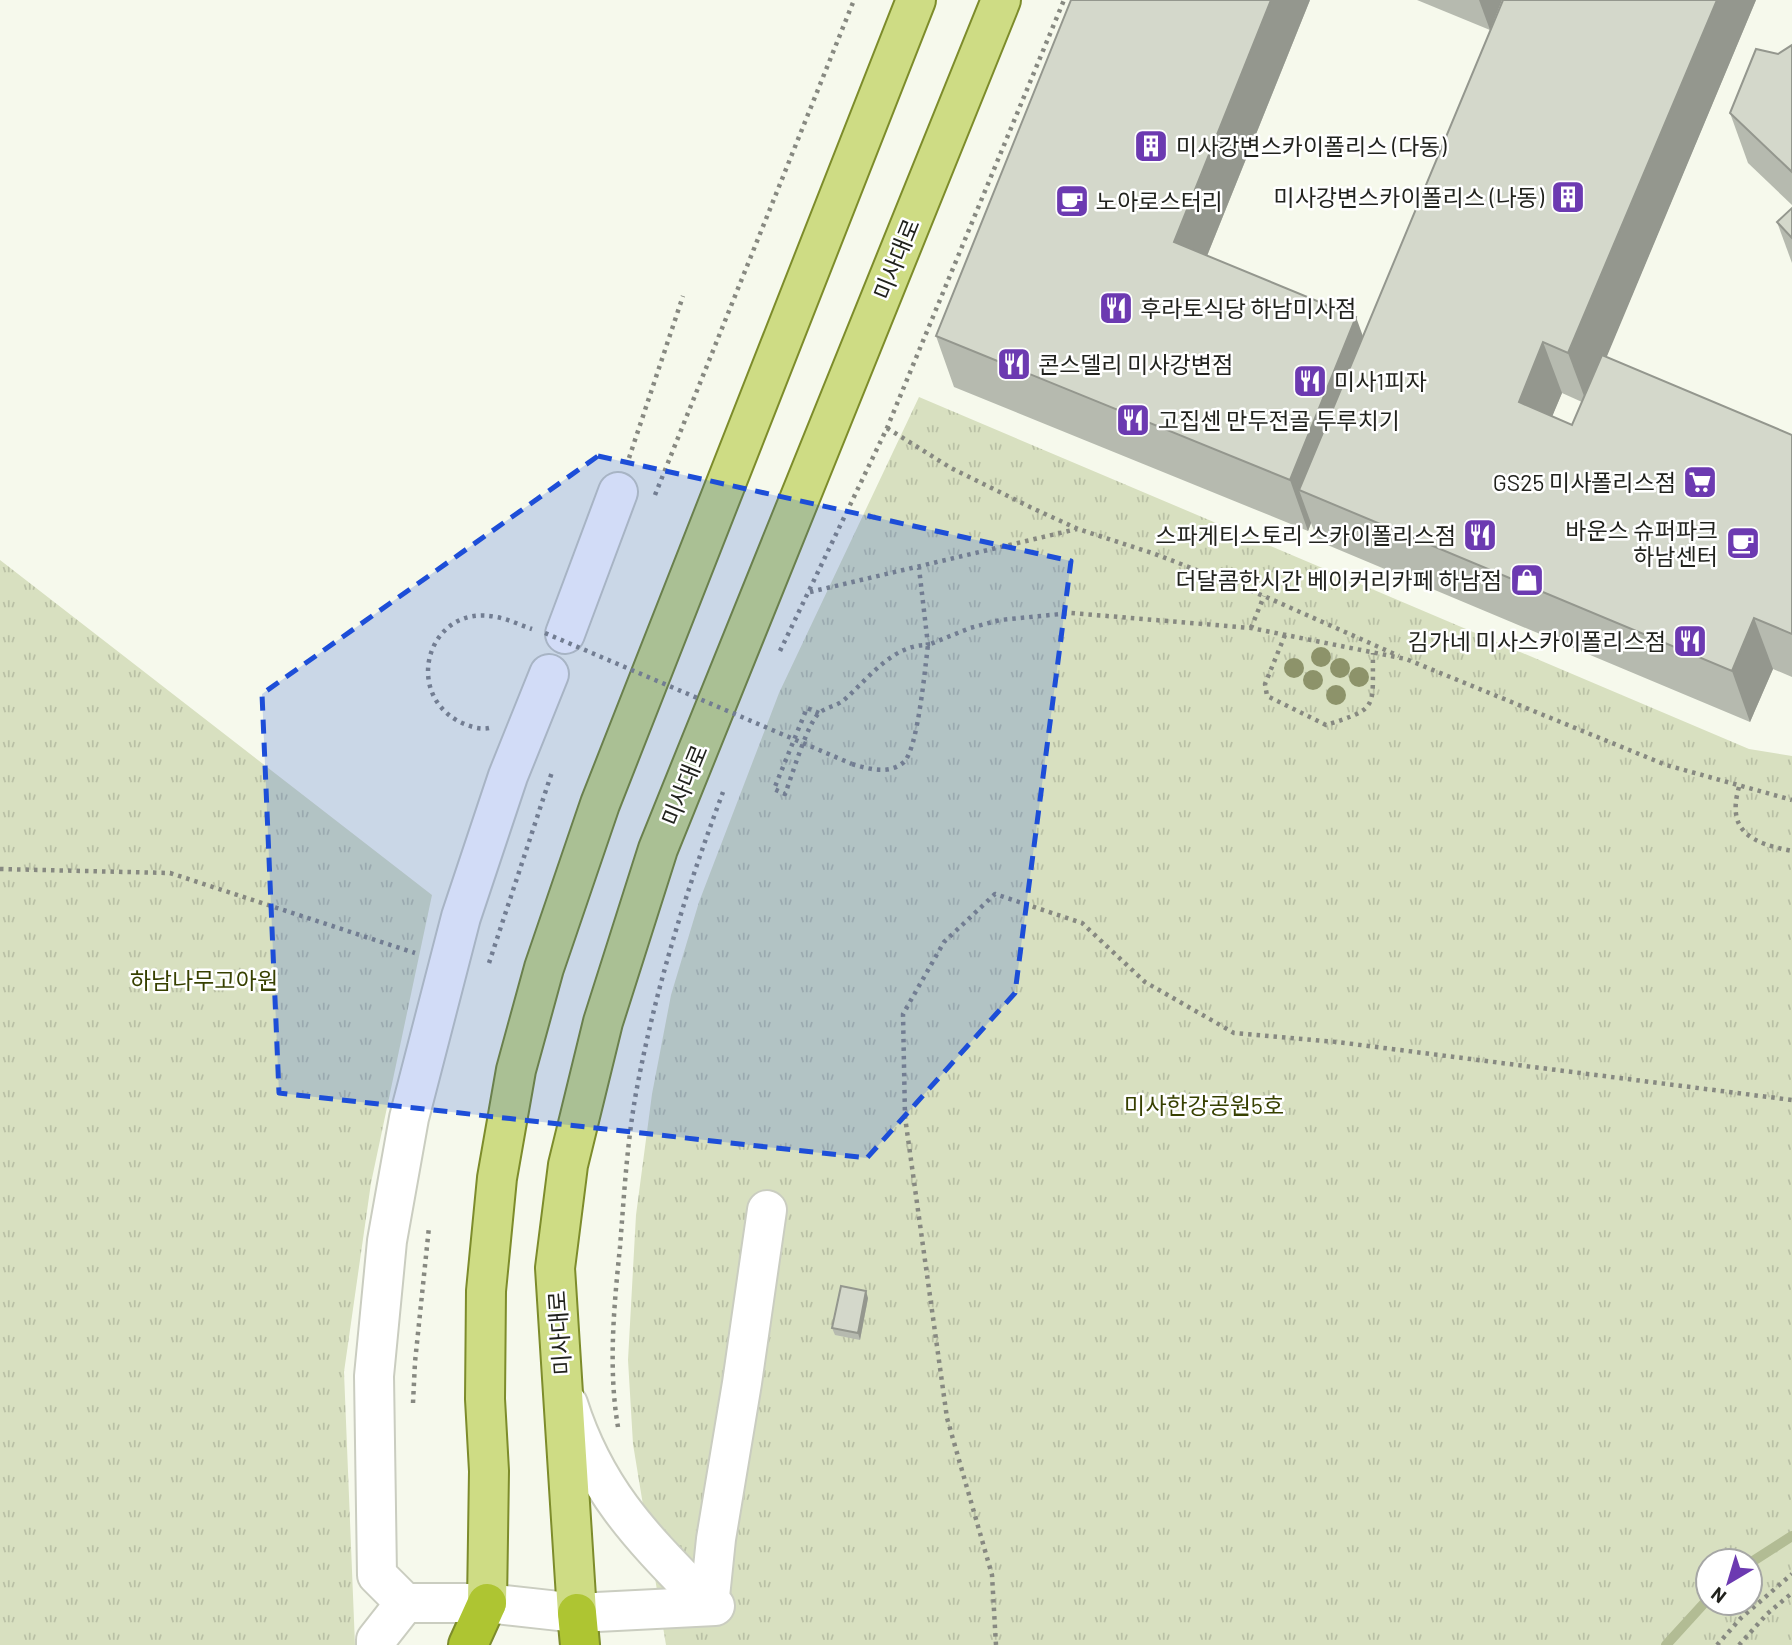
<svg xmlns="http://www.w3.org/2000/svg" width="1792" height="1645" font-family="Barlow,'Noto Sans KR',sans-serif">
<style>
.park{fill:url(#park-tufts);fill-rule:evenodd}
.lines{fill:none;stroke-linecap:round;stroke-linejoin:round}
.stream{stroke:#b2bc94;stroke-width:10}
.minor-casing{stroke:#cacdc0;stroke-width:42}
.major-casing{stroke:#7d8c2b;stroke-width:42}
.highway-casing{stroke:#7d8c2b;stroke-width:42}
.path{stroke:#878981;stroke-width:4.5;stroke-dasharray:3.5 5;stroke-linecap:butt}
.minor{stroke:#fff;stroke-width:38}
.major{stroke:#cedc84;stroke-width:38}
.highway{stroke:#aec532;stroke-width:38}
.path-bridge{stroke:#878981;stroke-width:4.5;stroke-dasharray:3.5 5;stroke-linecap:butt}
.tree{fill:#8d936a}
.wall{fill:#b6baaf;fill-rule:evenodd}
.shaded-wall{fill:#94978e}
.building{fill:#d4d8cb;stroke:#94978e;stroke-width:2}
.marked{fill:#1d4ed8;fill-opacity:0.2;stroke:#1d4ed8;stroke-width:5;stroke-dasharray:14 9;stroke-linejoin:round}
.labels{text-anchor:middle;dominant-baseline:central;stroke-width:5;stroke-linejoin:round;paint-order:stroke}
.poi-label{font-size:23px;fill:#21221d;stroke:#fff;text-anchor:start}
.street-label{font-size:23px;fill:#21221d;stroke:#fff}
.park-label{font-size:23px;fill:#374000;stroke:#fff}
</style>
<defs>
<pattern id="park-tufts" width="24" height="20" patternUnits="userSpaceOnUse" patternTransform="scale(1.75)"><rect width="24" height="20" fill="#d8e0c0"/><path d="M3 7l-1-3M5 7V3M7 7l1-3M15 17l-1-3M17 17v-4M19 17l1-3" fill="none" stroke="#b9c0a5"/></pattern>
</defs>
<rect width="100%" height="100%" fill="#f6f9ec"/>
<g class="park">
<path d="M919,397L1749,749L1792,756V1645H666L633,1444L628,1360L636,1215L652,1094L671,995L699,902L779,693ZM1708,1561H1750V1603H1708Z"/>
<polygon points="0,560 432,895 371,1183 344,1372 355,1645 0,1645"/>
</g>
<g class="lines">
<g class="stream">
<polyline points="1750,1563 1792,1536"/>
<polyline points="1666,1645 1708,1599"/>
</g>
<g class="minor-casing">
<g id="minor">
<polyline points="565,634 618,492"/>
<polyline points="549,674 508,776 461,917 409,1118 387,1241 374,1376 377,1575 405,1603 487,1603 577,1613 715,1606"/>
<path d="M568,1404C597,1495 645,1540 709,1606"/>
<polyline points="709,1606 716,1539 742,1383 767,1210"/>
<polyline points="376,1645 376,1640 405,1603"/>
</g>
</g>
<g class="major-casing">
<g id="major">
<polyline points="487,1603 489,1471 485,1399 486,1291 497,1178 516,1070 544,968 600,804 916,0"/>
<polyline points="577,1613 555,1268 568,1165 603,1022 658,849 1001,0"/>
</g>
</g>
<g class="highway-casing">
<g id="highway">
<polyline points="577,1613 580,1645"/>
<polyline points="468,1645 487,1603"/>
</g>
</g>
<g class="path">
<polyline points="887,428 951,468 1030,507 1078,529 1155,554 1264,596 1399,656"/>
<polyline points="629,458 683,296"/>
<polyline points="655,495 854,0"/>
<polyline points="810,592 1077,529"/>
<polyline points="1251,628 1264,596"/>
<path d="M1285,635L1265,684L1267,696L1326,725C1380,708 1372,708 1373,653"/>
<polyline points="780,651 887,428 1064,0"/>
<path d="M819,713L807,708L774,789L785,794C792,776 807,724 819,713C826,707 837,706 844,700C868,679 893,644 928,645L919,568"/>
<path d="M489,728C479,730 468,726 458,721C402,690 430,603 496,617C508,619 520,625 532,629"/>
<path d="M852,764C869,769 889,775 904,762C918,748 925,668 928,645L970,628L1000,620L1071,613L1251,628L1406,659L1666,765L1792,800"/>
<path d="M1739,787C1726,832 1752,843 1792,851"/>
<polyline points="0,869 170,873 415,953"/>
<polyline points="489,963 552,772"/>
<polyline points="413,1403 415,1362 429,1227"/>
<path d="M618,1427C608,1369 614,1305 620,1247C624,1196 627,1143 636,1093C655,990 686,891 723,792"/>
<polyline points="996,1645 992,1575 947,1418 905,1117 903,1014 944,942 995,894 1082,923 1145,982 1234,1033 1337,1042 1792,1100"/>
<polyline points="1717,1645 1741,1618 1792,1574"/>
<polyline points="1739,1645 1767,1614 1792,1593"/>
</g>
<use href="#minor" class="minor"/>
<use href="#major" class="major"/>
<use href="#highway" class="highway"/>
<polyline class="path-bridge" points="545,633 852,764"/>
</g>
<g class="tree">
<circle cx="1321" cy="657" r="10"/>
<circle cx="1294" cy="668" r="10"/>
<circle cx="1340" cy="668" r="10"/>
<circle cx="1359" cy="677" r="10"/>
<circle cx="1313" cy="680" r="10"/>
<circle cx="1336" cy="695" r="10"/>
</g>
<g class="wall">
<path d="M1310,0L1207,256L1363,337L1503,0H1756L1606,357L1792,435V677L1773,669L1750,722L1318,541L1311,523L1308,531L954,387L936,336ZM1562,393L1582,402L1572,425L1552,416Z"/>
<polygon points="1417,0 1502,0 1490,30"/>
<polygon points="1792,45 1792,205 1748,163 1730,113 1778,54"/>
<polygon points="1792,208 1792,263 1777,222"/>
<polygon points="868,1298 860,1340 835,1335 832,1328"/>
</g>
<g class="shaded-wall">
<polygon points="1271,0 1310,0 1192,293 1174,242"/>
<polygon points="1479,0 1502,0 1490,30"/>
<polygon points="1717,0 1756,0 1587,404 1568,353"/>
<polygon points="1356,317 1374,367 1299,490 1311,523 1308,531 1290,480"/>
<polygon points="1543,342 1562,393 1537,453 1519,402"/>
<polygon points="1754,618 1773,669 1750,722 1732,671"/>
<polygon points="866,1291 868,1298 860,1340 858,1333"/>
</g>
<g class="building">
<polygon points="1071,0 1271,0 1174,242 1356,317 1290,480 936,336"/>
<polygon points="1503,0 1717,0 1568,353 1543,342 1519,402 1572,425 1602,355 1792,435 1792,634 1754,618 1732,671 1299,490"/>
<polygon points="1792,45 1792,172 1730,113 1756,49 1778,54"/>
<polygon points="1792,208 1792,238 1777,222"/>
<polygon points="841,1286 866,1291 858,1333 832,1328"/>
</g>
<path class="marked" d="M598,456L1071,561L1015,993L867,1158L279,1093L262,694Z"/>
<defs>
<g id="building-square" transform="scale(1.75)"><rect x="-9" y="-9" width="18" height="18" rx="4" fill="#6c3ab1" stroke="#fff"/><path d="M-4-6H4V6H1V3H-1V6H-4ZM-2.5-4.3h1.7v1.8h-1.7ZM.8-4.3h1.7v1.8H.8ZM-2.5-1h1.7V.8h-1.7ZM.8-1h1.7V.8H.8Z" fill="#fff"/></g>
<g id="cafe-square" transform="scale(1.75)"><rect x="-9" y="-9" width="18" height="18" rx="4" fill="#6c3ab1" stroke="#fff"/><path d="M-5.5-4.5H6V0H3Q3 3.5 0 3.5H-2.5Q-5.5 3.5-5.5 0ZM3-3.2v2h1.7v-2ZM-6 4.5H4V6H-6Z" fill="#fff"/></g>
<g id="restaurant-square" transform="scale(1.75)"><rect x="-9" y="-9" width="18" height="18" rx="4" fill="#6c3ab1" stroke="#fff"/><path d="M-5-6h1v4h1v-4h1v4h1v-4h1v5L-1.5 .5V6h-2V.5L-5-1ZM5-6V6H3V1.5H1.5Q1.5-4 5-6Z" fill="#fff"/></g>
<g id="supermarket-square" transform="scale(1.75)"><rect x="-9" y="-9" width="18" height="18" rx="4" fill="#6c3ab1" stroke="#fff"/><path d="M-6-5.5h2.5l.6 2H6L4.5 2H-2.5L-4.4-4H-6ZM-1.5 3.2a1.3 1.3 0 1 0 .1 0ZM3 3.2a1.3 1.3 0 1 0 .1 0Z" fill="#fff"/></g>
<g id="shop-square" transform="scale(1.75)"><rect x="-9" y="-9" width="18" height="18" rx="4" fill="#6c3ab1" stroke="#fff"/><path d="M-5-2.5h2.3a2.7 3.5 0 0 1 5.4 0H5L5.5 6h-11ZM-1.5-2.5h3a1.5 2.3 0 0 0-3 0Z" fill="#fff"/></g>
</defs>
<g fill-rule="evenodd">
<use href="#building-square" x="1151" y="146"/>
<use href="#building-square" x="1568" y="197"/>
<use href="#cafe-square" x="1072" y="201"/>
<use href="#restaurant-square" x="1116" y="308"/>
<use href="#restaurant-square" x="1014" y="364"/>
<use href="#restaurant-square" x="1310" y="381"/>
<use href="#restaurant-square" x="1133" y="420"/>
<use href="#supermarket-square" x="1700" y="482"/>
<use href="#restaurant-square" x="1480" y="535"/>
<use href="#cafe-square" x="1743" y="543"/>
<use href="#shop-square" x="1527" y="580"/>
<use href="#restaurant-square" x="1690" y="641"/>
</g>
<g class="labels">
<g class="poi-label">
<text x="1176" y="146">미사강변스카이폴리스 (다동)</text>
<text x="1544" y="197" text-anchor="end">미사강변스카이폴리스 (나동)</text>
<text x="1096" y="201">노아로스터리</text>
<text x="1140" y="308">후라토식당 하남미사점</text>
<text x="1038" y="364">콘스델리 미사강변점</text>
<text x="1334" y="381">미사1피자</text>
<text x="1158" y="420">고집센 만두전골 두루치기</text>
<text x="1676" y="482" text-anchor="end">GS25 미사폴리스점</text>
<text x="1718" y="530" text-anchor="end">바운스 슈퍼파크<tspan x="1718" dy="26">하남센터</tspan></text>
<text x="1456" y="535" text-anchor="end">스파게티스토리 스카이폴리스점</text>
<text x="1502" y="580" text-anchor="end">더달콤한시간 베이커리카페 하남점</text>
<text x="1666" y="641" text-anchor="end">김가네 미사스카이폴리스점</text>
</g>
<g class="street-label">
<text transform="translate(896 259) rotate(-68)">미사대로</text>
<text transform="translate(684 785) rotate(-68)">미사대로</text>
<text transform="translate(559 1333) rotate(-94)">미사대로</text>
</g>
<g class="park-label">
<text x="204" y="980">하남나무고아원</text>
<text x="1204" y="1105">미사한강공원5호</text>
</g>
</g>
<g transform="translate(1729 1582) rotate(218)"><circle r="33" fill="#ffffff" stroke="#a6a7a5" stroke-width="2"/>
<path d="M0-5L12 26L0 18L-12 26Z" fill="#6c3ab1"/>
<text y="-10" font-size="19" font-weight="bold" text-anchor="middle" fill="#21221d">N</text>
</g>
</svg>
